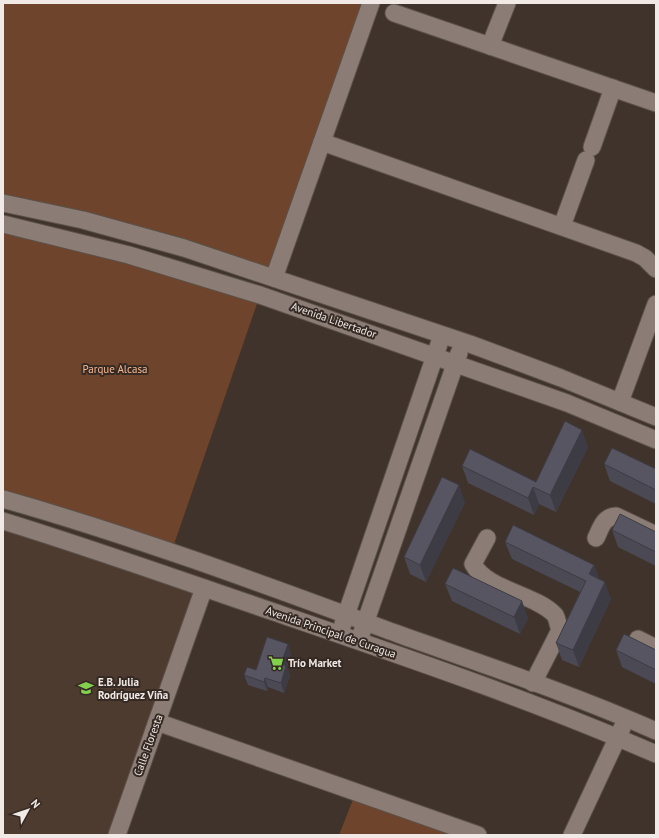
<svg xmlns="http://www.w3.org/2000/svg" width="659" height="838" font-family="'PT Sans',sans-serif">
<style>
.built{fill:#4d3b30}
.green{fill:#6e452c}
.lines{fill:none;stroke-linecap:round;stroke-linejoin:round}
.minor-casing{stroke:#5b514a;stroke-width:19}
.minor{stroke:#8b7d75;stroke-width:17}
.wall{fill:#4b4954}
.shaded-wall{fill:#3d3c45}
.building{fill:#575562;stroke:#3d3c45}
.labels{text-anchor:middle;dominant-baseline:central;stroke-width:4;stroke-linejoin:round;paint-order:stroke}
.street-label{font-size:11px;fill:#f1e9e5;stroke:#352923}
.park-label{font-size:11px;fill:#f8b994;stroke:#352923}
.poi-label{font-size:11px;font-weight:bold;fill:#f1e9e5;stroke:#352923;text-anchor:start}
</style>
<rect width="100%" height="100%" fill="#3f332c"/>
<polygon class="built" points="3,521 204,588 117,835 3,835"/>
<g class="green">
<polygon points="3,3 369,3 274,278 3,203"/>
<polygon points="3,224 260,295 171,553 3,499"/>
<polygon points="356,792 477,835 339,835"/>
</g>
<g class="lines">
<g class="minor-casing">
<g id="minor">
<polyline points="394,13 656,103"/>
<polyline points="490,46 507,3"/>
<polyline points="322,142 636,253 645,258 656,269"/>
<polyline points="592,147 613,88"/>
<polyline points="3,203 83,220 184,248 470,344 561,378 656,417"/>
<polyline points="3,224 129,255 260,295 567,403 656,440"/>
<polyline points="562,226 586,160"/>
<polyline points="274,278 371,3"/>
<polyline points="620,402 656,304"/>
<path d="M3,499C137,537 268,586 398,634C485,665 572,694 656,731"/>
<path d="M3,521C94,549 183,581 274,612C402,656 532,700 656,754"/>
<path d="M487,538L473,564C487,590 535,594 555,615C557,618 558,625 560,630L533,683"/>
<path d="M596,538C601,528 603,517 616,516L656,535"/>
<polyline points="343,624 439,344"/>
<polyline points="362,632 459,353"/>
<polyline points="638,639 656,648"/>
<polyline points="157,722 478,835"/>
<polyline points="117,835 204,588"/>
<polyline points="572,835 622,728"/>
</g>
</g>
<use href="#minor" class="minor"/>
</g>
<g class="wall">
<polygon points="588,447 556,512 539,504 534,515 468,483 462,466 536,482"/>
<polygon points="604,464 656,469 656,504 610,481"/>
<polygon points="465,502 426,582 410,574 404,557"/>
<polygon points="612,530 656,532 656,566 618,547"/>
<polygon points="505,542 594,565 599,579 611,599 579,667 562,660 556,643 580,592 512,559"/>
<polygon points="445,584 528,618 520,634 452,601"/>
<polygon points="616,650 656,650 656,684 622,667"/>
<polygon points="291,653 287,667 290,675 284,693 268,687 267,691 248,685 244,675"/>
</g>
<g class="shaded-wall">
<polygon points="582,430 588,447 556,512 550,495"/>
<polygon points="459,485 465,502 426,582 420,565"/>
<polygon points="533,487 539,504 534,515 528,498"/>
<polygon points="594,565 600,581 589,574"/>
<polygon points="605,582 611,599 579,667 573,650"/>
<polygon points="522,601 528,618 520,634 514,617"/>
<polygon points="288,644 291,653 287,667 290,675 284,693 281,683 281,664"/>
<polygon points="265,678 268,687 267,691 264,682"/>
</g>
<g class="building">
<polygon points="565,421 582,430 550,495 533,487 528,498 462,466 470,449 536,482"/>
<polygon points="612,448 656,469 656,490 604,464"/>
<polygon points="442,477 459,485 420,565 404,557"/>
<polygon points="620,514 656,532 656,552 612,530"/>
<polygon points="513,525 594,565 589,574 605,582 573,650 556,643 586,581 505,542"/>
<polygon points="453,568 522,601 514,617 445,584"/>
<polygon points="624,634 656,650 656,670 616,650"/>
<polygon points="267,637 288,644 281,664 286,666 281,683 265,678 264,682 244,675 247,667 256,670"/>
</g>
<defs>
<g id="supermarket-bare" transform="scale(1.2)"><path d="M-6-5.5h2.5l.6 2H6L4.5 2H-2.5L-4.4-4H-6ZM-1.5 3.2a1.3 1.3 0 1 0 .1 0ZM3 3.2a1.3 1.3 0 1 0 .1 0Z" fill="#83d04f" stroke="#352923" stroke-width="2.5" paint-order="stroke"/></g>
<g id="school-bare" transform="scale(1.2)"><path d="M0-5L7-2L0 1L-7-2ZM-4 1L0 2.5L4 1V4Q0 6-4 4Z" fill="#83d04f" stroke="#352923" stroke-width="2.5" paint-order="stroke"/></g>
</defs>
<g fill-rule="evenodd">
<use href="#supermarket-bare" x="276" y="663"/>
<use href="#school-bare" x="86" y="688"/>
</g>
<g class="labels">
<g class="street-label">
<text transform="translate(334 320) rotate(19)">Avenida Libertador</text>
<text transform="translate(331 632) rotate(19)">Avenida Principal de Curagua</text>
<text transform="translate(148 745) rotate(-70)">Calle Floresta</text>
</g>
<g class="park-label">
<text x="115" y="369">Parque Alcasa</text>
</g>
<g class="poi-label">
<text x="288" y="663">Trío Market</text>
<text x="98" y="682">E.B. Julia<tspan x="98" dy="13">Rodríguez Viña</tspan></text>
</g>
</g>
<rect width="659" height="838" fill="none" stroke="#f1e9e5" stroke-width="8"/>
<g transform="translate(28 810) rotate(50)" stroke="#352923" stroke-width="3" paint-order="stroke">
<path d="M0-3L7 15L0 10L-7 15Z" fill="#f1e9e5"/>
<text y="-6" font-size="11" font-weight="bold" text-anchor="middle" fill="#f1e9e5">N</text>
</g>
</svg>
